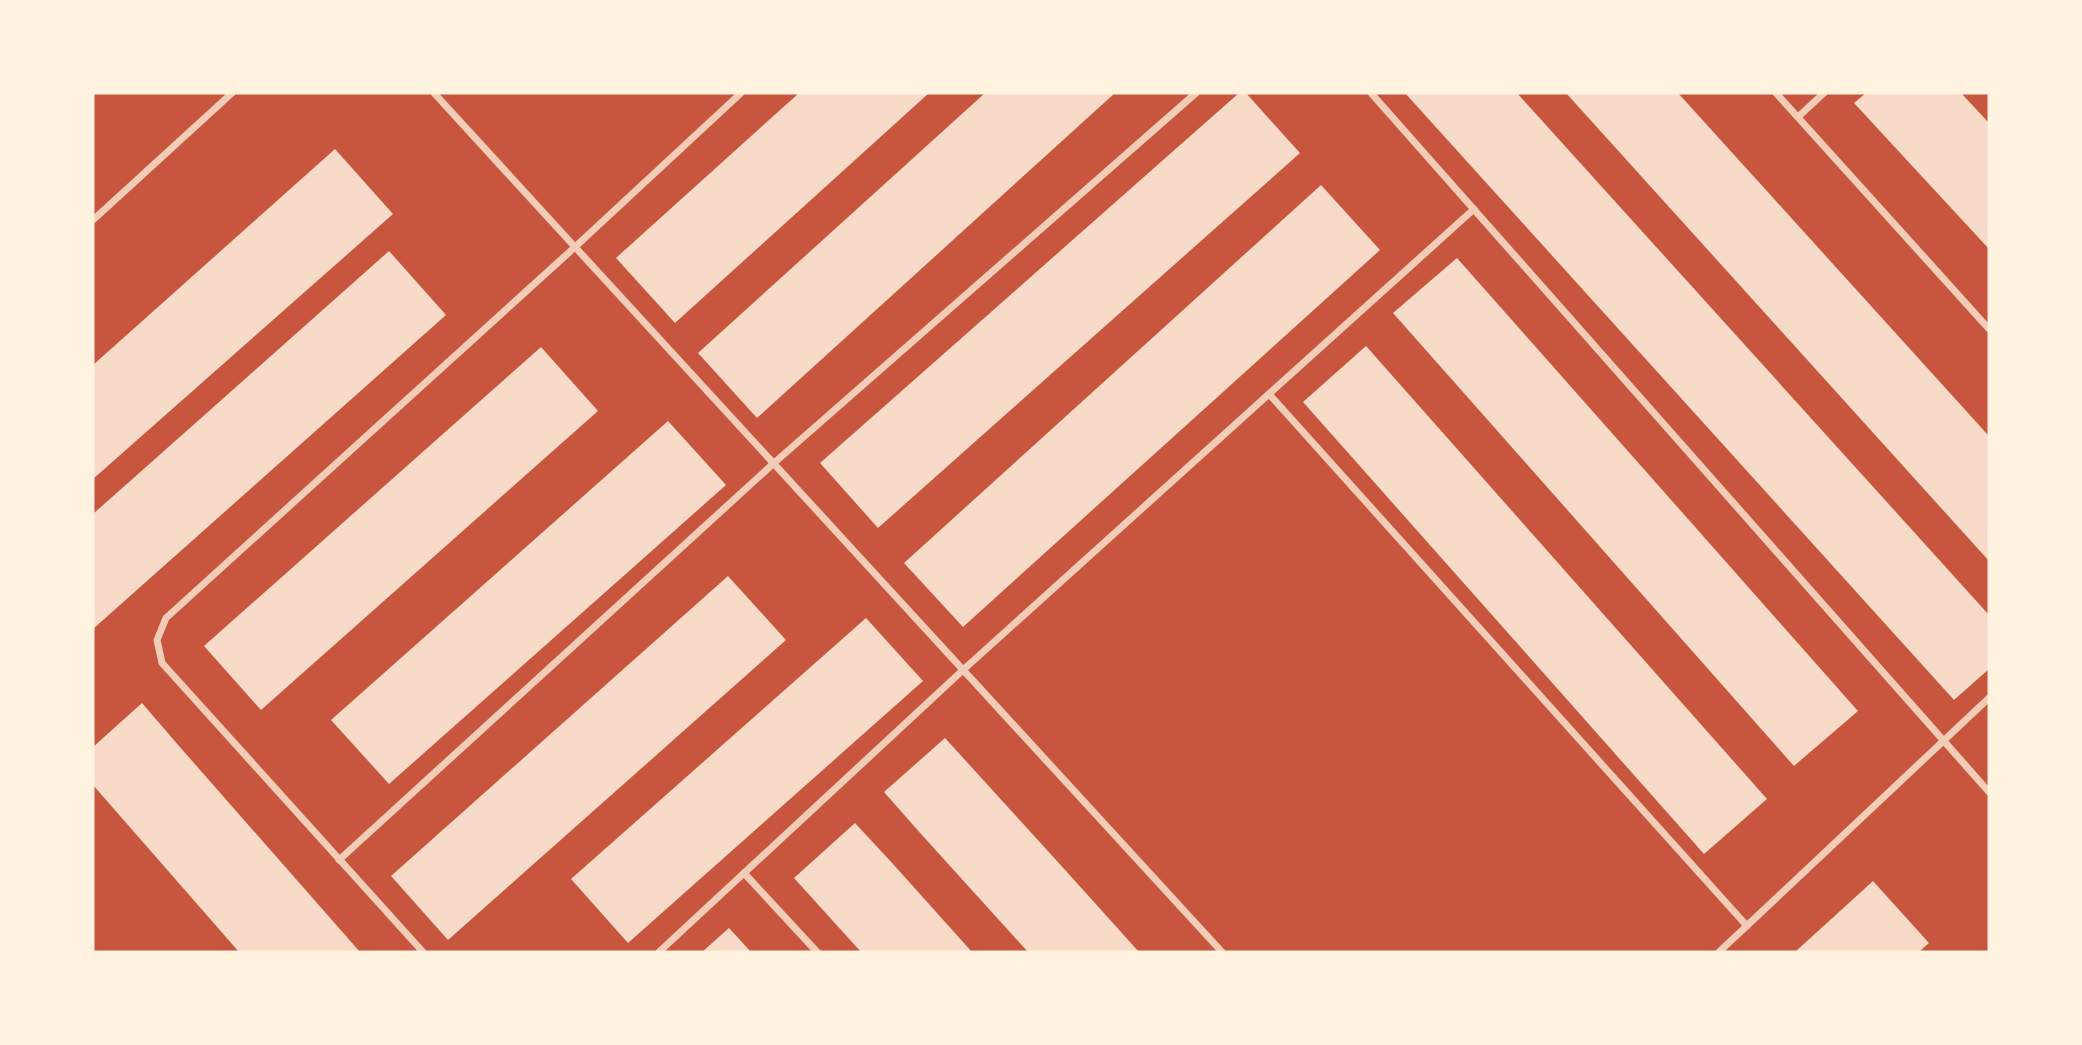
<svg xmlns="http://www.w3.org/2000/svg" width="2082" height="1045" font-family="Poppins,sans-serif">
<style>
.building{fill:#f7dbc8}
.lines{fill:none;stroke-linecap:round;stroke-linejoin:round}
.minor{stroke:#f1ccb7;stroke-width:7}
</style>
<rect width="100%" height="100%" fill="#c8553d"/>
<g class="building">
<polygon points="799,93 929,93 675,323 616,258"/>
<polygon points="985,93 1115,93 757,418 698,353"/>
<polygon points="1239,93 1246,93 1300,153 878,528 820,463"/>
<polygon points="1405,93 1517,93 1989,615 1989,669 1954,700"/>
<polygon points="1566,93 1678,93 1988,435 1989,561"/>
<polygon points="1866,93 1961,93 1989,123 1989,249 1854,103"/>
<polygon points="335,149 393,214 93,479 93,365"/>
<polygon points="1321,185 1380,250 963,627 904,563"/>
<polygon points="389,251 446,315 93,629 93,514"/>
<polygon points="1457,258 1858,711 1794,766 1393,313"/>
<polygon points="1366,346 1767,799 1704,854 1303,402"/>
<polygon points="541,347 598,411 261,710 204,646"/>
<polygon points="668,421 726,485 389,784 331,720"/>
<polygon points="728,576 786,640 448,940 391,876"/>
<polygon points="866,618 923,681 628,943 571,879"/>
<polygon points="142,703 179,746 360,952 239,952 93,785 93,747"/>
<polygon points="945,738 1057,861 1139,952 1028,952 921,834 884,792"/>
<polygon points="855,823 893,864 972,952 861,952 794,878"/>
<polygon points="1873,881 1929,943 1919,952 1795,952"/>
<polygon points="729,928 751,952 702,952"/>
</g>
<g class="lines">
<g class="minor">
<polyline points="741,93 575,247 1222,952"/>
<polyline points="1371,93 1989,792"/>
<polyline points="1776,93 1989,329"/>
<polyline points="1798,117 1824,93"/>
<polyline points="93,220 232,93"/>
<polyline points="1269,394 1747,926"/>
<polyline points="339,860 774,463 1196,93"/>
<polyline points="744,873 817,952"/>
<polyline points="423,952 162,663 157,640 166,618 575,247 434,93"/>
<polyline points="659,952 963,670 1474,209"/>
<polyline points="1719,952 1989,698"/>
</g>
</g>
<rect width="2082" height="1045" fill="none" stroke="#fff3e0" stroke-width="189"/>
</svg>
